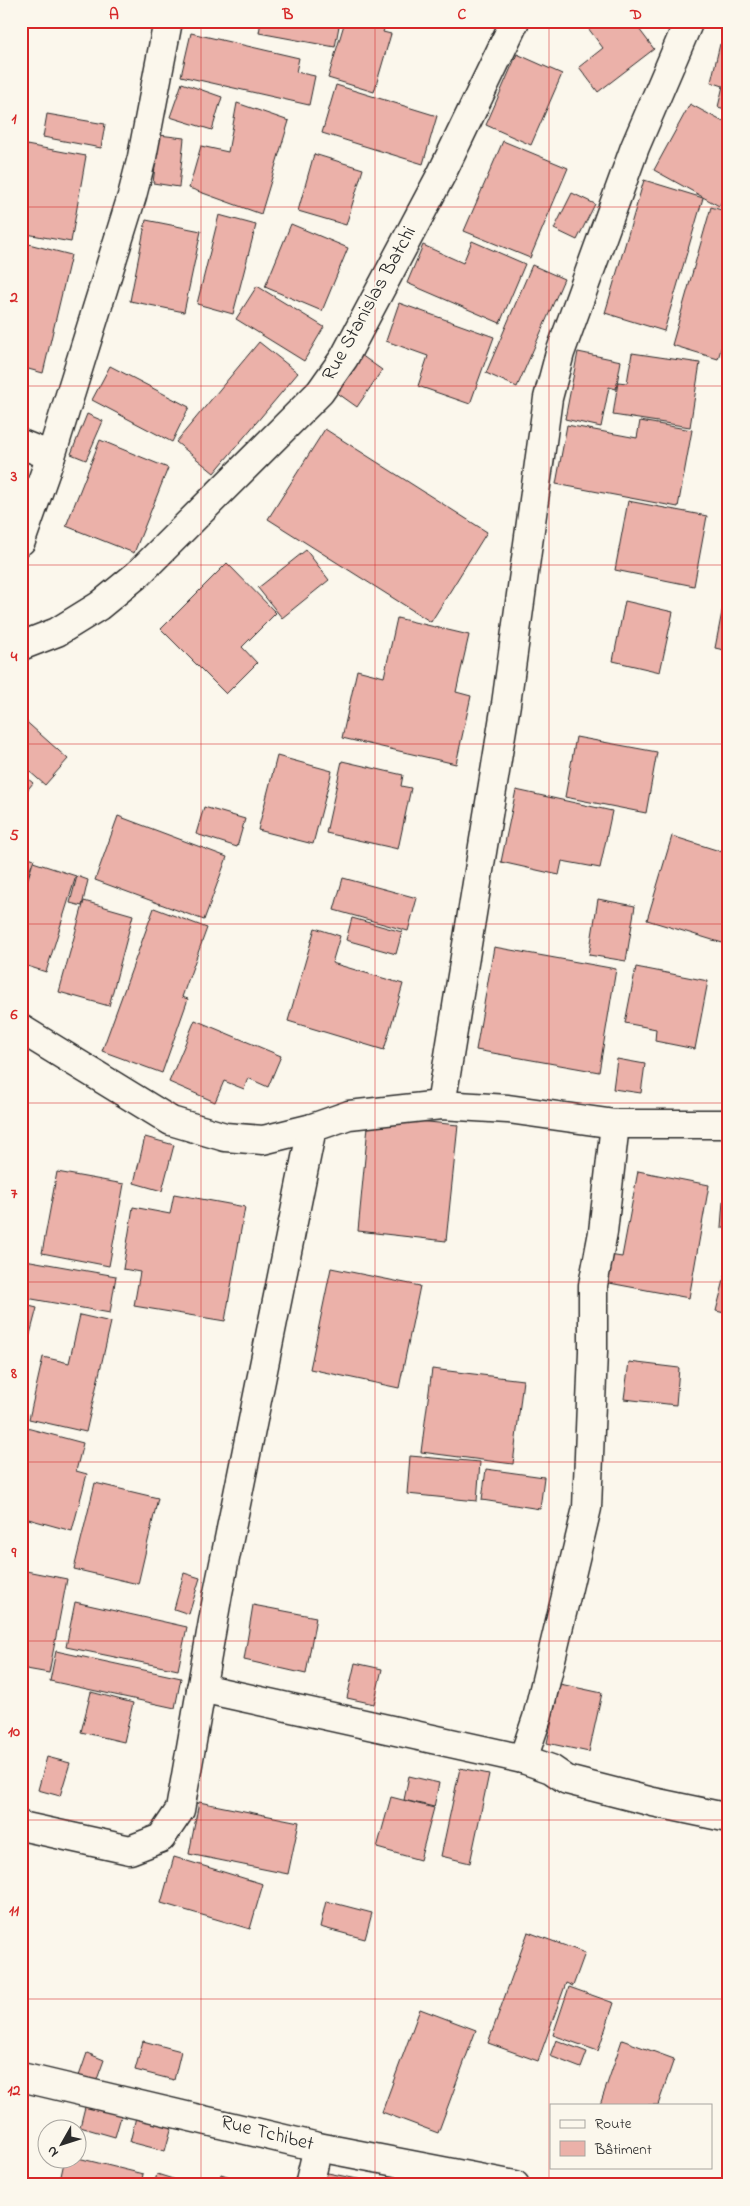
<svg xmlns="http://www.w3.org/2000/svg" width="750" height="2206" font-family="'Indie Flower',sans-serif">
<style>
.building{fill:#ebb1a9;stroke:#2b2b2b}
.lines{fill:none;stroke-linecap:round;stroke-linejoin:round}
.street-casing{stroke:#2b2b2b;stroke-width:31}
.street{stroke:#fbf7ec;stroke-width:28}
.grid{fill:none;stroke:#d62828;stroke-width:1;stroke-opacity:0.55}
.labels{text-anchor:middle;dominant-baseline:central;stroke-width:4;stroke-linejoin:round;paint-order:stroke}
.street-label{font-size:20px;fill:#2b2b2b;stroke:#fbf7ec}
.neatline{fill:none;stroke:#d62828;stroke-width:2}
.grid-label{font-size:16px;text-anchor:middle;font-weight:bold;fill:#d62828}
</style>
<rect width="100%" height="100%" fill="#fbf7ec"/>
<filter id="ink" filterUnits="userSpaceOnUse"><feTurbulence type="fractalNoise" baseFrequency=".02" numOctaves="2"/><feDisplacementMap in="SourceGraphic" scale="10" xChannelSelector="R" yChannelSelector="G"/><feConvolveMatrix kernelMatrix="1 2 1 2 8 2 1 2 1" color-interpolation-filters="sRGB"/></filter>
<g filter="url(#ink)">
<g class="building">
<polygon points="261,21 340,21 335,47 259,33"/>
<polygon points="345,21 387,21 383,32 391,34 374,92 328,78"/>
<polygon points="597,21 633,21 654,49 598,92 579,67 603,48 588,28"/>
<polygon points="191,33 299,58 296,72 315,76 309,105 181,76"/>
<polygon points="720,44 729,47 729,110 718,107 723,86 711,82"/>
<polygon points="517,54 562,74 531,145 486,125"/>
<polygon points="182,83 222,97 212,130 170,117"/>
<polygon points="336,85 437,116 423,164 322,133"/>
<polygon points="237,103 289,121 261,214 189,188 201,146 228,152"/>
<polygon points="690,104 729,125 729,189 719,206 654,170"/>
<polygon points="47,114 105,124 101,148 43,137"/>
<polygon points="159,135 184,138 179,187 153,183"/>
<polygon points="503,141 568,168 530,258 464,231"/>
<polygon points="21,144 86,156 71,242 21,233"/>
<polygon points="314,154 363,169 346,225 298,211"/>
<polygon points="644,180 703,198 664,331 605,313"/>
<polygon points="572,193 595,204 577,240 554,229"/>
<polygon points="711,207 729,212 729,321 718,359 672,345"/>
<polygon points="219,215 256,225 233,314 197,304"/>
<polygon points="146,220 201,231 184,312 130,301"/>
<polygon points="291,224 348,248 322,311 265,287"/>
<polygon points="472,241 525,264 500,323 407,283 423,245 463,263"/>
<polygon points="21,242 71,255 43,373 21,367"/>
<polygon points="532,265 564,279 517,387 486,373"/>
<polygon points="257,286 324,327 304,361 236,319"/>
<polygon points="399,303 494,337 470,404 418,386 428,356 386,341"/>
<polygon points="259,342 298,373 214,473 176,442"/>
<polygon points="578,352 621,361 616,389 609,387 601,427 565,419"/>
<polygon points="632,353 700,363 690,427 613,415 618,382 627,383"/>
<polygon points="361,355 382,370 357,407 336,392"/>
<polygon points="110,366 189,407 172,442 92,400"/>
<polygon points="87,414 103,421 86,460 71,454"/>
<polygon points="640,421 692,430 678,507 556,484 567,425 637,438"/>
<polygon points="325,429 487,532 431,622 268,519"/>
<polygon points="100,440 168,468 134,553 66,526"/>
<polygon points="628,501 707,516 694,586 615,570"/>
<polygon points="306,550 329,580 282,618 258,588"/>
<polygon points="227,563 276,613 242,647 257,663 226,694 161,629"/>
<polygon points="729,576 729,651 715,648"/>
<polygon points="625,601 673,612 660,672 613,661"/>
<polygon points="397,618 469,635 456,692 471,696 456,764 342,738 357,670 384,677"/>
<polygon points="21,717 68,759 45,785 21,764"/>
<polygon points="576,737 657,752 646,813 565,797"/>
<polygon points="277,756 332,771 313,844 258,830"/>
<polygon points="342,761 403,775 401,786 411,788 398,849 326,833"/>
<polygon points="21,773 33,783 21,798"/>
<polygon points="516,790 612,811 600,868 562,861 559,875 501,862"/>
<polygon points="204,807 245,819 237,847 196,834"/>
<polygon points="118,816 227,857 204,920 95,880"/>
<polygon points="672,836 729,854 729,945 647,920"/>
<polygon points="21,854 34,859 21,894"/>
<polygon points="33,862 76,876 46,972 21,964 21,901"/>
<polygon points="77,876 88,880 82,906 70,903"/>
<polygon points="343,878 417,898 408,931 334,910"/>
<polygon points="598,899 635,906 626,961 589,955"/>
<polygon points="84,901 133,915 109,1006 59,992"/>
<polygon points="154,908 207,928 182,997 188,999 162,1073 102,1051"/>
<polygon points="352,918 402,932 396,954 346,940"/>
<polygon points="315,928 340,936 332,963 403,984 384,1050 288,1021"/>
<polygon points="494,947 616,969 599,1072 476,1050"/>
<polygon points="636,967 708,981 695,1049 655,1041 656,1029 625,1023"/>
<polygon points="195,1020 281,1056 268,1087 248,1078 244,1089 224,1081 215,1102 169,1082"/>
<polygon points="617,1059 645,1064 641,1093 613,1089"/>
<polygon points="369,1116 458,1125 446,1241 358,1231"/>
<polygon points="145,1137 174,1145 162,1191 134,1183"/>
<polygon points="638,1171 709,1185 689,1298 604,1282 609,1255 622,1257"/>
<polygon points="57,1172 124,1184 109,1266 42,1253"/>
<polygon points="174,1194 245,1207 225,1321 134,1306 140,1272 123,1269 133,1207 170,1214"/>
<polygon points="723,1201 729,1202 729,1227 721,1227"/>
<polygon points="25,1260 116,1276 110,1313 21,1297"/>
<polygon points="729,1261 729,1314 716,1311"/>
<polygon points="331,1268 420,1286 399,1388 310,1369"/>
<polygon points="21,1304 37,1308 21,1368"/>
<polygon points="80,1315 111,1322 86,1432 29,1419 43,1357 69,1363"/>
<polygon points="629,1362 679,1368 676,1405 624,1399"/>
<polygon points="432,1369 523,1380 513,1464 421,1452"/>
<polygon points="23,1427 83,1443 76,1471 87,1474 72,1531 21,1517"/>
<polygon points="410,1456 480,1462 477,1501 407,1494"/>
<polygon points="486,1469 544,1477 540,1509 482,1500"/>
<polygon points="95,1483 158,1498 138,1584 74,1569"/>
<polygon points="21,1570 67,1579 49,1673 21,1668"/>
<polygon points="184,1573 200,1578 189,1614 174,1609"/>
<polygon points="75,1602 187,1627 178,1670 66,1647"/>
<polygon points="253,1605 316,1617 306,1674 244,1660"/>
<polygon points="56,1651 181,1678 175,1708 50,1681"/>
<polygon points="355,1663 382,1669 374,1704 347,1698"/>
<polygon points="560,1684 602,1693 589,1752 547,1743"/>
<polygon points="91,1692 133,1703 124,1742 81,1732"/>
<polygon points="47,1757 70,1763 60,1796 38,1790"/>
<polygon points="460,1768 489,1774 470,1863 441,1856"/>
<polygon points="409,1776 439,1783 434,1807 404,1800"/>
<polygon points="391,1797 434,1808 420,1860 377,1848"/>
<polygon points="199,1802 299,1822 288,1874 189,1854"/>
<polygon points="174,1857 263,1884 250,1929 161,1903"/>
<polygon points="326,1901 372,1913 365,1939 320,1927"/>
<polygon points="528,1932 585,1953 573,1986 566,1983 538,2061 488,2043"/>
<polygon points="569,1987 614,2003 598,2051 553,2035"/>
<polygon points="420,2009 476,2030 438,2133 382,2112"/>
<polygon points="556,2040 587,2052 581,2068 550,2056"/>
<polygon points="622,2040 674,2059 658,2105 600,2105"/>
<polygon points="143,2041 181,2051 174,2080 135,2070"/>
<polygon points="87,2053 104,2060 95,2085 78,2079"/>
<polygon points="86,2103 122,2113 115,2137 80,2127"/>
<polygon points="136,2117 172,2126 165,2151 130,2142"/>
<polygon points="65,2158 78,2158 143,2174 141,2185 59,2185"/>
<polygon points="323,2172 387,2185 321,2185"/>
<polygon points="157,2174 192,2185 154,2185"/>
<polygon points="221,2174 255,2185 218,2185"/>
<polygon points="399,2181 416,2185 398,2185"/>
</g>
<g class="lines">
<g class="street-casing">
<g id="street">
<polyline points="21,444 51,456"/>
<polyline points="21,541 51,456 132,196 142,157 168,21"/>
<polyline points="21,646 57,632 99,606 138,574 320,392 344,358 441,175 515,21"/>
<polyline points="21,1029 171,1121 225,1137 263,1140 312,1128 349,1115 441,1105 508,1109 615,1124 729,1124"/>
<polyline points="441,1105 506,704 548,398 560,353 635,147 689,21"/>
<polyline points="201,1688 523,1759 551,1769 567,1780 653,1802 729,1818"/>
<polyline points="523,1759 537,1718 587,1508 593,1351 593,1285 603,1232 615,1124"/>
<polyline points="21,1826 130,1850 161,1838 180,1810 218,1593 312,1128"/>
<polyline points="21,2077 318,2147 515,2185"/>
<polyline points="309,2185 318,2147"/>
</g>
</g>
<use href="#street" class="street"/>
</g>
</g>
<path class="grid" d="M201,21V2185M375,21V2185M549,21V2185M21,207H729M21,386H729M21,565H729M21,744H729M21,924H729M21,1103H729M21,1282H729M21,1462H729M21,1641H729M21,1820H729M21,1999H729"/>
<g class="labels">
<g class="street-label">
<text transform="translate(370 304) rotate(-61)">Rue Stanislas Batchi</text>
<text transform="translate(267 2134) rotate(14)">Rue Tchibet</text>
</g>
</g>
<rect width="750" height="2206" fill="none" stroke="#fbf7ec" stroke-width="55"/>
<rect x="550" y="2104" width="162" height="65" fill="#fbf7ec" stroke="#a8a59f"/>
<rect x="560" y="2120" width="25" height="8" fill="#fbf7ec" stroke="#a8a59f"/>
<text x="595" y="2128" font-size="15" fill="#2b2b2b">Route</text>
<rect x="560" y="2141" width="25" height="15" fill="#ebb1a9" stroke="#a8a59f"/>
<text x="595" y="2154" font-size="15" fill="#2b2b2b">Bâtiment</text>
<g transform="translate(62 2144) rotate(231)"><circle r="24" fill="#fbf7ec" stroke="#a8a59f"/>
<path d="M0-4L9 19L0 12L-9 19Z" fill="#2b2b2b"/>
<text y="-8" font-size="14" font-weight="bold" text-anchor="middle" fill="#2b2b2b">N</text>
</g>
<rect x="28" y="28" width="694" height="2150" class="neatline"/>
<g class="grid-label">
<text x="114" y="19">A</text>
<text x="288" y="19">B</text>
<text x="462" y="19">C</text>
<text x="636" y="19">D</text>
<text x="14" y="123">1</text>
<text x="14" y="302">2</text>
<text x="14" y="481">3</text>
<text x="14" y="661">4</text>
<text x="14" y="840">5</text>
<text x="14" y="1019">6</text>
<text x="14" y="1198">7</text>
<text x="14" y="1378">8</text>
<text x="14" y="1557">9</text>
<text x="14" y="1736">10</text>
<text x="14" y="1915">11</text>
<text x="14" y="2095">12</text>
</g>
</svg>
